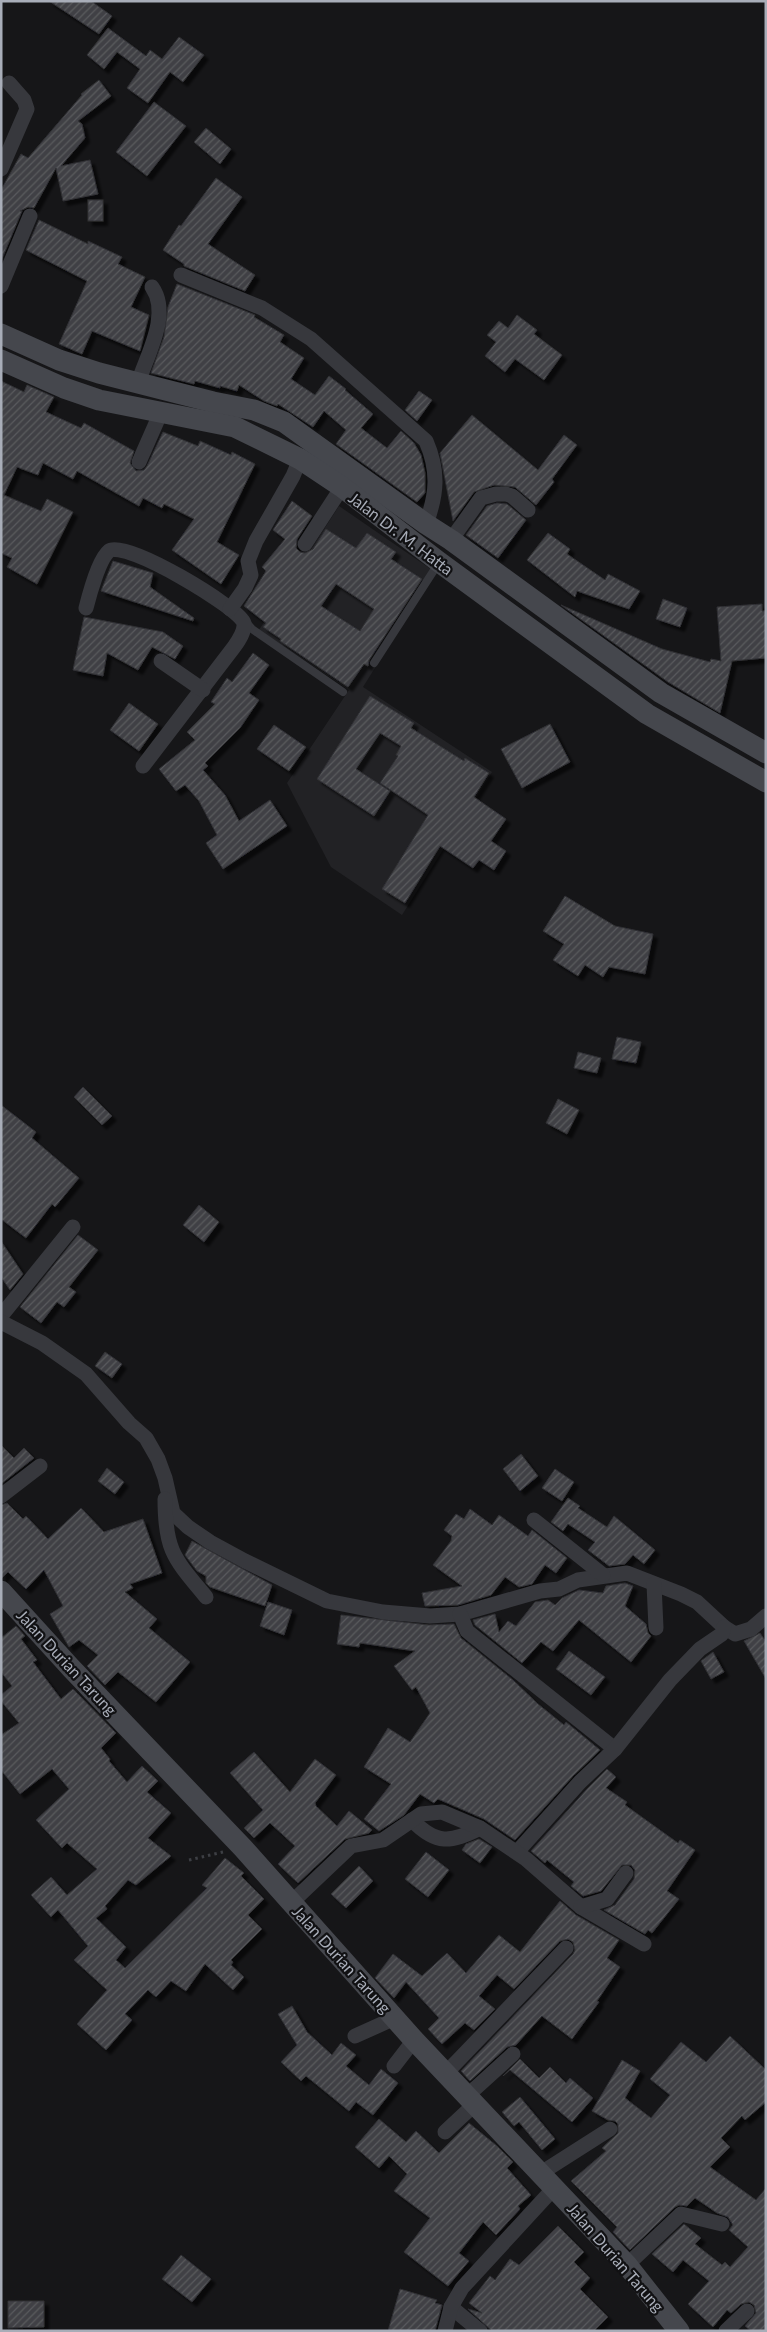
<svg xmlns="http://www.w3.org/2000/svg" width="767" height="2332" font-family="Lato,sans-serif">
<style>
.built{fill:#222225}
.building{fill:url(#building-hatch);stroke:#303034;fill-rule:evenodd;filter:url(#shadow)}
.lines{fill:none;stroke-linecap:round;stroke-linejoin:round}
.path{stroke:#3d3f44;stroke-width:3;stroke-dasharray:2.5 4;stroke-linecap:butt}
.lane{stroke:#37383d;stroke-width:8}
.street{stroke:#37383d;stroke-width:15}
.secondary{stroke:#45474d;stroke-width:21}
.labels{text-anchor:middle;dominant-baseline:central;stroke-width:4.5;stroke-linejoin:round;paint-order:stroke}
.street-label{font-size:16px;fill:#a8adb8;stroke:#111113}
</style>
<defs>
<pattern id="building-hatch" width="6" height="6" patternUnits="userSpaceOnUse" patternTransform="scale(1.25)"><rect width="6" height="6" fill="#404145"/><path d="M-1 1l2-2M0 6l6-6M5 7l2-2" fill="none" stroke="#595a5e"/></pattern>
<filter id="shadow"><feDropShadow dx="4.5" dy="4.5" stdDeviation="1" flood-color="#0009"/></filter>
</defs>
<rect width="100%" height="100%" fill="#161618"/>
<polygon class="built" points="339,506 435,572 363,687 492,772 402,915 331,867 287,783 349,690 259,630"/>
<g class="building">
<polygon points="49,1 91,1 112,16 99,34"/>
<polygon points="108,28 146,56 150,50 162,59 179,37 204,55 183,82 170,72 148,103 127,88 140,69 117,52 104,69 87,55"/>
<polygon points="99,80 111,96 78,121 82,124 85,138 61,166 90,160 98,194 63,201 56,168 34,208 28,207 20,211 22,211 1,261 1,190 21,154 28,158 82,95 81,94"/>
<polygon points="154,102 186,126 147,176 116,152"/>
<polygon points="206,128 231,149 220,164 194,142"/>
<polygon points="216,178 242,197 208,244 255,275 245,291 184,266 184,264 163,250 179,225 181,226"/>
<rect x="88" y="200" width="15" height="21"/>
<polygon points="39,220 88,244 88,241 122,257 118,264 145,277 131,307 149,315 140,351 92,331 82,354 59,344 87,281 26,250"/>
<polygon points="177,284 255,315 254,317 284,335 280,342 304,358 291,379 315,395 329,376 346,389 345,390 373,414 361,428 387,448 401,431 414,443 421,455 425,473 425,493 417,502 336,444 346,430 324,411 313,427 278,404 277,406 264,401 239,385 237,391 220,386 220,388 195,381 194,384 151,373 164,337 168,307"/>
<polygon points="517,315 537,330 534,334 562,355 544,380 515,359 505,372 485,356 496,342 487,335 499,321 508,328"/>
<polygon points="1,381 24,392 27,385 54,397 46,412 81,428 84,423 134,451 130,463 136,471 144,470 147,466 163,432 198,446 200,441 231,455 232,452 255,464 217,542 239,555 221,584 172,550 194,519 164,504 162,508 143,498 139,506 77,471 73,479 43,463 38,475 17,467 4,495 41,511 47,499 73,512 37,584 7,567 12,558 1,553"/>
<polygon points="419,391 432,400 417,421 405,410"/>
<polygon points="472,415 538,470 564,435 577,445 552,479 554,482 536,505 515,487 494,485 474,492 453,521 440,453"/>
<path d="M292,501L312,516L297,539L296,548L300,552L305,553L313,549L326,529L356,548L367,533L396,552L391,559L422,579L369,660L368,666L364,664L348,687L280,641L281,639L263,627L266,623L244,606L266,571L262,567L285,539L273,530ZM336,584L374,609L360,631L321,606Z"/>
<polygon points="497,503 507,504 526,520 498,558 466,535 487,506"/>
<polygon points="548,533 570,549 567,554 605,580 608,574 640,591 629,609 577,591 575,597 527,560"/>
<polygon points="113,561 153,573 150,587 194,618 193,621 101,591"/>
<polygon points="663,599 687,608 680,627 656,619"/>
<polygon points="762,604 762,611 766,611 766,658 732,661 720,713 668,682 561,605 662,649 710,662 711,659 721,661 717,607"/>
<polygon points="84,617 163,632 183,646 175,659 152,647 138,670 107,653 103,676 73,670"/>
<polygon points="253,653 269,665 249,693 259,700 240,728 205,763 208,766 203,770 225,795 239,821 270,800 287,826 223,869 206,843 217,835 199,801 185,785 176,791 159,769 195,740 187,732 215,704 211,702 227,678 232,682"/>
<polygon points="370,696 414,723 411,728 464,761 465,758 489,773 474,797 506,819 491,841 506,851 494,870 479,860 473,868 440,846 405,903 382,889 428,815 380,783 398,756 396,755 401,746 380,733 356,769 390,791 374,816 317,779"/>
<polygon points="129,703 158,724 139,751 110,730"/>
<polygon points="550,724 570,762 522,788 501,749"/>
<polygon points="274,725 306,747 289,771 257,749"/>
<polygon points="565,896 615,926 653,934 645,974 609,967 603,977 585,965 578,976 553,960 564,944 543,931"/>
<polygon points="617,1037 641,1042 636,1063 612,1059"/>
<polygon points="578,1052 601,1058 597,1073 574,1068"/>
<polygon points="83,1087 112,1116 102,1125 74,1097"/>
<polygon points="558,1099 579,1110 567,1134 546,1123"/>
<polygon points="1,1105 36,1132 32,1138 79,1178 55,1207 52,1204 26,1238 1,1219"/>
<polygon points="199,1205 219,1222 204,1242 183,1225"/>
<polygon points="78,1235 98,1250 69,1287 76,1292 64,1307 57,1302 41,1323 20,1307"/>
<polygon points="1,1241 23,1274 10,1290 1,1277"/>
<polygon points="105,1352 122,1364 112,1378 95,1366"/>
<polygon points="1,1445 14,1458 24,1448 34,1458 1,1484"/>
<polygon points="521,1454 538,1476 520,1491 503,1469"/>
<polygon points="107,1468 124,1482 115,1494 98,1481"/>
<polygon points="555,1469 574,1482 562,1501 542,1488"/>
<polygon points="568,1498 580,1506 578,1508 607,1527 614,1516 655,1550 644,1564 633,1555 625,1564 609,1566 588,1550 595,1542 568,1524 563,1531 551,1522"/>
<polygon points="7,1503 23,1519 26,1516 48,1539 81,1508 104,1532 143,1519 162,1573 130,1584 133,1588 125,1592 157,1619 149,1628 190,1662 156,1702 118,1672 105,1685 87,1666 98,1655 79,1640 69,1647 50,1614 63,1606 44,1570 26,1589 8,1572 1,1579 1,1505"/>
<polygon points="470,1509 492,1525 499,1515 528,1536 532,1530 567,1558 556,1573 545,1565 532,1584 519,1587 505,1577 491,1595 458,1605 425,1606 422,1593 462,1586 433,1565 451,1541 452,1536 444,1530 456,1514 464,1519"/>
<polygon points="192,1541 272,1585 265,1606 210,1587 206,1583 206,1576 197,1571 185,1555"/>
<polygon points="625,1583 633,1586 625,1606 646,1624 648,1633 651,1636 631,1662 579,1620 553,1651 541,1642 522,1663 475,1625 473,1620 495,1614 499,1632 508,1621 516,1626 535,1602 548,1600 555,1605 562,1598 579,1590 603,1593 606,1586"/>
<polygon points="268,1602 292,1610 284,1635 260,1626"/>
<polygon points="341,1615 429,1625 454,1624 461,1638 513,1680 538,1704 564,1725 566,1722 600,1750 573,1776 515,1840 484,1819 438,1799 434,1803 420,1794 404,1815 379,1831 364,1819 391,1784 364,1767 388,1728 410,1742 430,1713 416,1687 412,1690 394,1666 415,1651 360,1643 359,1647 337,1644"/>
<polygon points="16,1626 25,1636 21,1639 37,1660 33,1662 61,1699 73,1689 116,1733 101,1748 110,1759 109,1761 127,1782 142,1766 158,1781 147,1792 171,1813 148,1838 171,1856 136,1885 128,1880 105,1906 107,1909 96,1918 126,1947 116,1960 125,1968 207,1888 202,1885 225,1858 244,1873 241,1876 264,1899 248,1915 262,1929 231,1960 233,1962 231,1965 244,1977 233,1990 205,1964 186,1991 171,1981 156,1997 148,1990 125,2014 132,2020 106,2050 77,2024 107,1990 74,1960 88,1946 58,1910 51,1917 31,1895 51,1877 67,1895 97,1869 67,1843 62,1848 36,1820 69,1789 52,1769 20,1794 1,1770 1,1735 19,1723 1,1701 1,1695 12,1686 1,1672 1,1638"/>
<polygon points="760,1633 766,1642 766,1679 744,1641"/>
<polygon points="569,1651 605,1677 591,1695 556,1669"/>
<polygon points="713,1652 724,1672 711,1679 701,1661"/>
<polygon points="254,1752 290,1792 315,1759 336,1775 315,1803 316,1806 337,1826 349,1811 372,1830 369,1833 345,1839 298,1883 278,1864 295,1846 270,1823 254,1838 244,1828 263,1810 230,1773"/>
<polygon points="607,1769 616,1777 606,1788 627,1802 625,1805 678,1843 680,1840 695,1850 667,1891 679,1899 652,1933 648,1930 645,1934 604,1910 615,1905 634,1879 635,1870 631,1865 622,1865 601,1891 583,1896 571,1886 574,1882 547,1860 545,1863 531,1851 587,1789"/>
<polygon points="479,1839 492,1847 480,1863 462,1850 466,1844"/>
<polygon points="426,1852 449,1870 428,1897 405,1879"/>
<polygon points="359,1866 373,1881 346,1908 331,1894"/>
<polygon points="560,1901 576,1915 619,1940 607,1958 620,1967 597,2001 599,2002 572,2039 542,2016 516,2045 507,2047 470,2081 461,2071 573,1954 575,1950 573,1942 568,1939 560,1941 514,1989 497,1975 479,1996 495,2009 474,2030 465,2023 442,2044 428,2029 439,2018 406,1982 394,1998 375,1978 393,1954 422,1976 447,1953 466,1973 499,1935 520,1952"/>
<polygon points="292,2006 307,2032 332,2055 341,2043 356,2055 346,2066 369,2085 381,2069 398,2083 373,2115 356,2102 349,2111 306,2076 301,2081 281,2062 297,2045 278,2014"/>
<polygon points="730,2036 766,2070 766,2102 745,2120 742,2116 721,2138 730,2147 710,2167 756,2200 766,2188 766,2331 751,2331 745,2326 756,2313 754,2305 749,2302 741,2304 731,2313 727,2310 713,2327 688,2304 709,2281 683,2260 673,2272 652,2254 684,2224 701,2238 695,2244 722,2265 725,2262 730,2267 748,2247 729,2230 733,2225 728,2217 717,2213 695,2198 687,2206 679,2205 675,2207 630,2250 613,2232 617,2227 571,2181 606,2151 602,2148 618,2133 618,2124 615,2121 608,2120 592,2111 622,2060 640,2071 625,2098 651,2118 670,2095 650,2079 681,2042 706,2062"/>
<polygon points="520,2059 539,2078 550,2067 566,2083 570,2078 593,2098 572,2122 510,2070 503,2076"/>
<polygon points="520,2097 555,2139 542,2150 519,2122 514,2126 502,2112"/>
<polygon points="379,2119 406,2142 416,2131 439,2153 469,2123 497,2146 513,2162 507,2168 531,2195 518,2206 520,2209 496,2235 483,2222 459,2253 469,2261 448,2286 404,2252 430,2218 394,2191 407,2174 389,2156 379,2168 355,2147"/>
<polygon points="558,2226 584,2252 574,2262 590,2278 580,2289 608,2317 594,2331 492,2331 468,2309 482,2313 469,2303 490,2276 495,2280 510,2259 519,2265"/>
<polygon points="181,2255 211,2279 192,2302 162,2279"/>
<polygon points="400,2289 437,2300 435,2303 442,2305 435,2331 388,2331"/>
<polygon points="8,2301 44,2301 44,2327 8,2328"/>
</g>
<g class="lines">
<polyline class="path" points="189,1860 223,1852"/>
<g class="lane">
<polyline points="244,620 252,629 343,692"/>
<polyline points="374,663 438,564"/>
</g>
<g class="street">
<polyline points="1,169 27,109 24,100 9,83"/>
<path d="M181,275L262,308L311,339L426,441C439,471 437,494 426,524"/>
<polyline points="1,286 30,216"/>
<path d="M138,383C147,355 171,314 152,287"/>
<polyline points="139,462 161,412"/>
<polyline points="451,540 481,498 496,494 506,494 512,496 528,510"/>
<polyline points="305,544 342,487"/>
<path d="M86,608C89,596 99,559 109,551C124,538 241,609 244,623C245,631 239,640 234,647L143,766"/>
<polyline points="230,609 245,588 251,575 248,561 256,541 293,476 300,459"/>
<polyline points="161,661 203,690"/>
<polyline points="1,1316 73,1227"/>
<polyline points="1,1322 42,1343 86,1374 129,1423 146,1438 158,1459 165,1478 173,1513 188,1527 210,1542 245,1561 327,1601 383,1612 430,1616 460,1614 540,1591 559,1589 578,1580 627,1573 681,1594 697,1602 724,1627 735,1634 751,1629 766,1616"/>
<polyline points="1,1496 40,1466"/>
<path d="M165,1499C165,1551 174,1558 206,1597"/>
<polyline points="534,1520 603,1575"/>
<polyline points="654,1584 656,1628"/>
<polyline points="460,1614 467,1631 615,1749"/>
<path d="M412,1820C436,1845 451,1843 480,1828"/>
<polyline points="517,1852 580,1782 615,1749 670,1680 700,1649 722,1634 724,1627"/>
<polyline points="292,1902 351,1846 383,1840 421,1814 442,1812 480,1828 526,1859 581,1907 644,1944"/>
<polyline points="581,1907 607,1899 626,1873"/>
<polyline points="355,2036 395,2018"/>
<polyline points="394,2066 414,2040"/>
<polyline points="446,2073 566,1948"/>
<polyline points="468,2095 513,2054"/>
<polyline points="445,2132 475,2104"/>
<polyline points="541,2173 610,2129"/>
<polyline points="627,2265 681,2214 722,2224"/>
<polyline points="451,2307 480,2331"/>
<polyline points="445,2331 451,2307 462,2288 555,2187"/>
<polyline points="726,2331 747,2311"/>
</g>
<g class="secondary">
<polyline points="1,334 59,360 99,373 213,402 254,410 284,422 426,524 451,540 661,693 766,753"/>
<polyline points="1,360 64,388 99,400 235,427 300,459 342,487 439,562 647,714 766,782"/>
<polyline points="1,1591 71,1668 243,1848 414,2040 627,2265 679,2331"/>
</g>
</g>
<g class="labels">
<g class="street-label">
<text transform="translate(401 533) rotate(37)">Jalan Dr. M. Hatta</text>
<text transform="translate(67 1662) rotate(47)">Jalan Durian Tarung</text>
<text transform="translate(342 1959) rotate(48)">Jalan Durian Tarung</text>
<text transform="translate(616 2257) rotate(49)">Jalan Durian Tarung</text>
</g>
</g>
<rect width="767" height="2332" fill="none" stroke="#a8adb8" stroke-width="5"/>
</svg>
